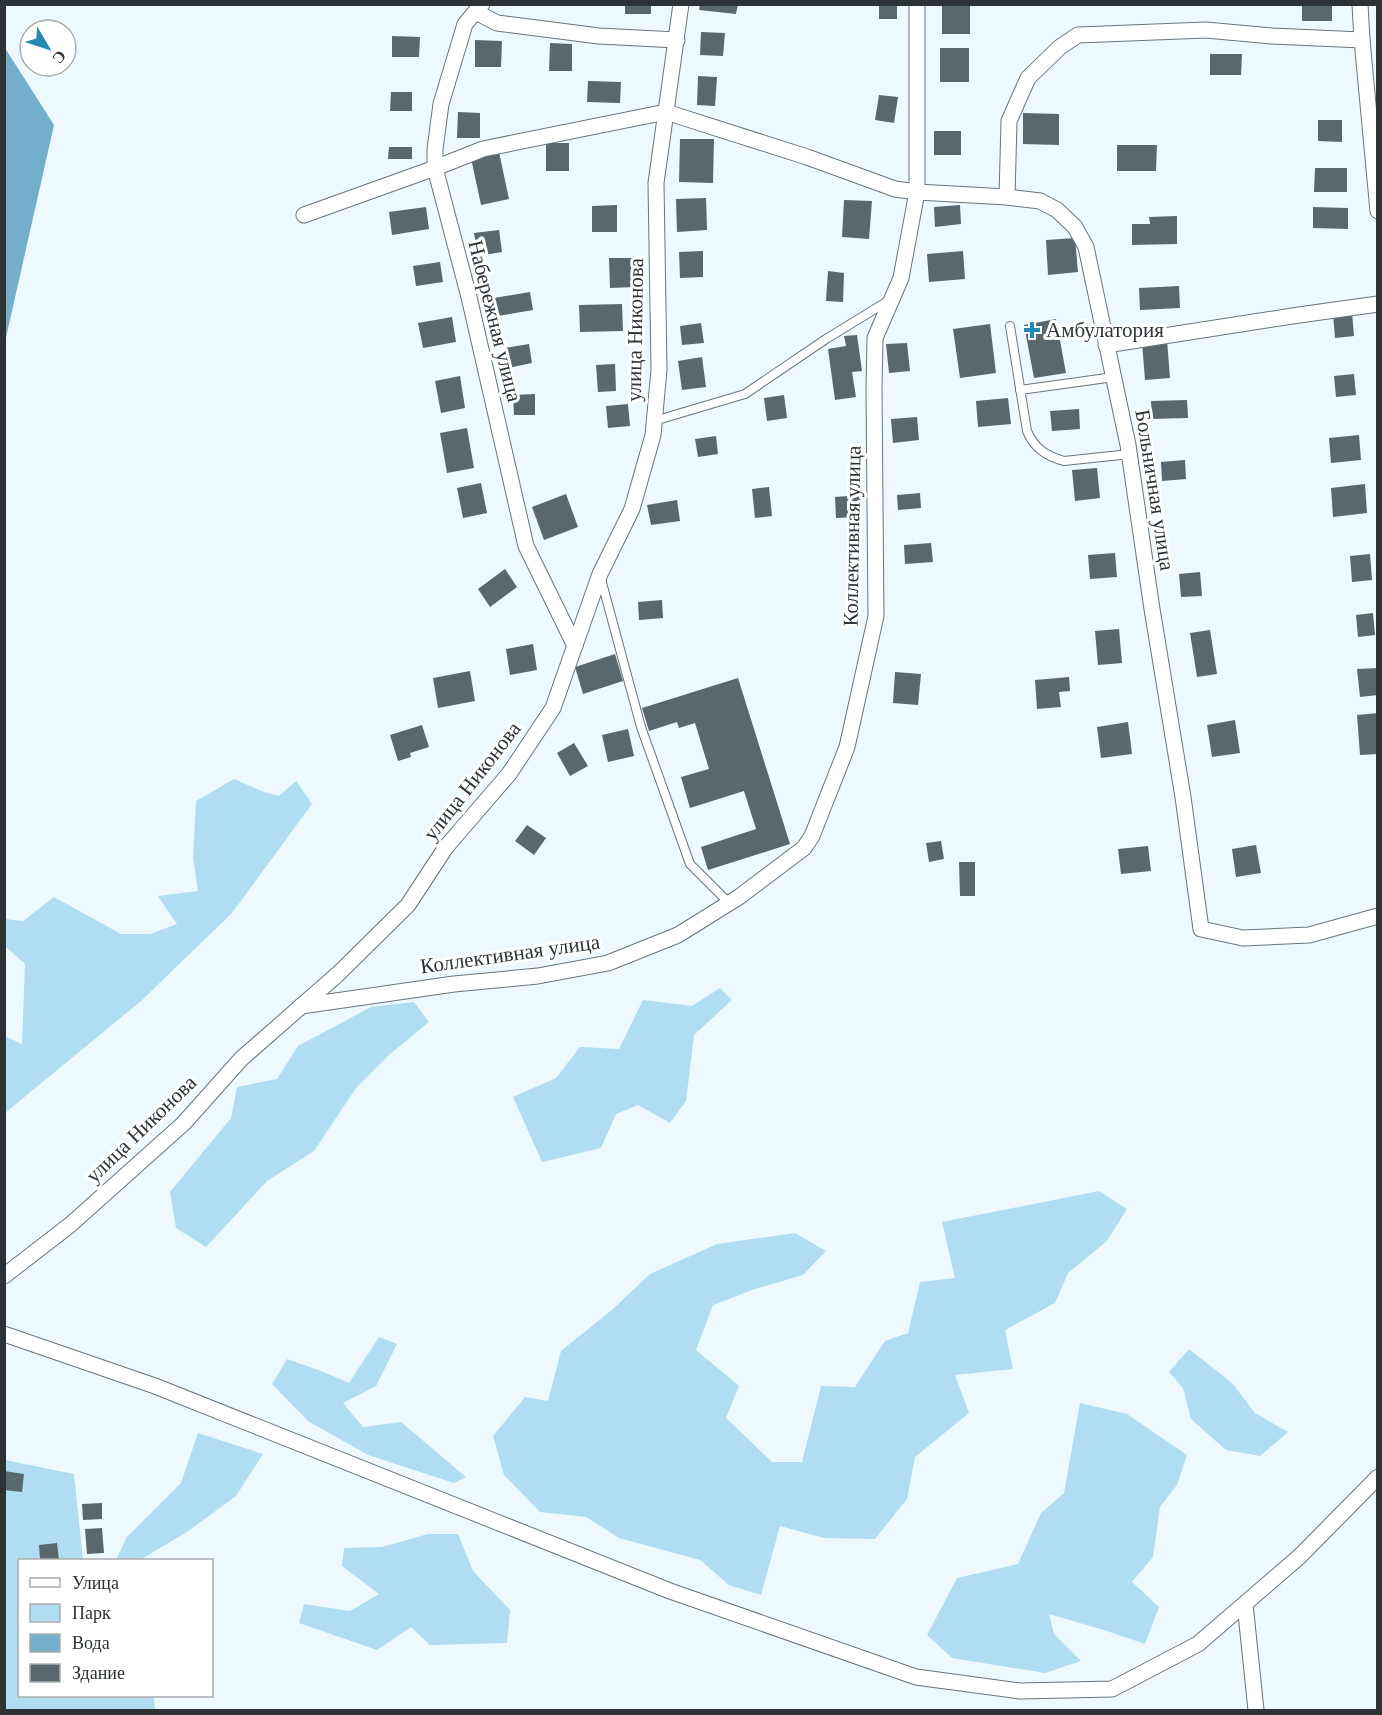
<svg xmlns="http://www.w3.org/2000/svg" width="1382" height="1715" font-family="Georgia,serif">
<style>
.green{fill:#b1ddf3}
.water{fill:#73aecb}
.building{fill:#5a676d}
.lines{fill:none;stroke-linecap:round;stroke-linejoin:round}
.service-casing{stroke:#68757b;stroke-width:10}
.minor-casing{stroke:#68757b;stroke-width:17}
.service{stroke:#fff;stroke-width:8}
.minor{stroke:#fff;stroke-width:15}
.poi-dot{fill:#238bb3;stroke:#fff;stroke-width:2}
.labels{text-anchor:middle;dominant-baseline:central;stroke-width:6;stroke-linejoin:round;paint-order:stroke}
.street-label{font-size:21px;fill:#2c3235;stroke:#fff}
.poi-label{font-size:21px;fill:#2c3235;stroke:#fff;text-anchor:start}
</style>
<rect width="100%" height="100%" fill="#edf9ff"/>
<g class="green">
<polygon points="234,779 264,792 279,796 296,781 312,804 232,913 141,1001 5,1113 5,1036 22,1044 25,964 5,946 5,919 23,921 54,897 121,934 150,934 177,924 158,896 198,891 193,858 196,801"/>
<polygon points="720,988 732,1000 694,1035 686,1101 670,1123 638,1105 616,1114 601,1148 542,1162 513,1097 556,1078 580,1047 619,1049 643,1000 692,1006"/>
<polygon points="414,1002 429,1022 390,1054 356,1088 314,1151 267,1181 206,1247 176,1228 170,1192 231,1118 237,1087 277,1079 298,1046 371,1007"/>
<polygon points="1099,1191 1127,1209 1107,1241 1068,1273 1055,1303 1005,1330 1013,1369 955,1375 969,1413 915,1457 907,1499 875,1539 824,1538 780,1526 761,1595 729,1585 700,1560 619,1538 586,1517 540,1512 504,1475 493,1436 525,1397 548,1401 561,1351 613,1309 650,1274 717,1244 795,1233 826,1251 803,1275 755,1289 713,1305 696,1350 739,1386 726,1418 772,1462 802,1462 821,1386 855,1387 885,1341 908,1333 920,1282 955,1278 942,1222"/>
<polygon points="379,1337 397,1344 376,1386 343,1403 363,1427 401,1422 466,1477 454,1483 368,1455 308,1421 272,1384 287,1359 321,1371 349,1383"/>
<polygon points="1189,1349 1232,1383 1255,1413 1288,1432 1260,1456 1226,1450 1191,1419 1183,1388 1169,1372"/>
<polygon points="1080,1403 1127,1414 1187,1455 1177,1485 1160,1507 1153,1557 1132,1582 1159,1607 1145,1644 1107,1631 1049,1614 1054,1634 1081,1661 1045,1673 952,1658 927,1635 957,1578 1018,1564 1041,1513 1064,1493"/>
<polygon points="198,1433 263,1454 236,1496 187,1532 143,1558 142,1560 116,1560 127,1537 181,1483"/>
<polygon points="5,1460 74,1474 83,1560 20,1560 20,1696 154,1696 155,1710 5,1710"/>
<polygon points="428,1534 458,1534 473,1571 510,1610 507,1643 430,1645 411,1627 377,1650 299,1623 304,1604 350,1611 379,1594 342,1566 344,1548 382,1547"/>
</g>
<polygon class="water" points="5,48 54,125 5,342 4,48"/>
<g class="building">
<rect x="625" y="4" width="26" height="10"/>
<polygon points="700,4 738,4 736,14 699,10"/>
<rect x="879" y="4" width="18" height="15"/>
<rect x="942" y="4" width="28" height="30"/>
<rect x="1302" y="4" width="30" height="17"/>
<polygon points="701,32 725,33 723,56 700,55"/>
<polygon points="392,36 420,37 419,57 392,57"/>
<polygon points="475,40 502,41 501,67 475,67"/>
<polygon points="550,43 572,44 572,71 549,71"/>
<rect x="940" y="48" width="29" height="34"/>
<polygon points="1210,54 1242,54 1241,75 1210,75"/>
<polygon points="698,76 717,77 715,106 697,105"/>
<polygon points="588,81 621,82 620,103 587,102"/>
<polygon points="391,92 412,92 412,111 390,111"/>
<polygon points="879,95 898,97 894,123 875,120"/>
<polygon points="458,112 480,113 480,138 457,138"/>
<polygon points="1023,113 1059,114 1059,145 1023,144"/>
<polygon points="1318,120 1342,120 1342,142 1318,141"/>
<rect x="934" y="131" width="27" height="24"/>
<polygon points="680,139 714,139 713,183 679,182"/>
<rect x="546" y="143" width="23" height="28"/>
<polygon points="1117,145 1157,145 1156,171 1117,171"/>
<polygon points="389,147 412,147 412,159 388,159"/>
<polygon points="499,152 509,199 481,205 471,158"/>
<polygon points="1315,168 1347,168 1347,192 1314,192"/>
<polygon points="706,198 707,230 677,232 676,199"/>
<polygon points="844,200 872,201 869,239 842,237"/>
<polygon points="617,205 617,232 592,232 592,206"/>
<polygon points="960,205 961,224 935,227 934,207"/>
<polygon points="426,207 429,229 392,235 389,212"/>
<polygon points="1313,207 1348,208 1348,229 1313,228"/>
<polygon points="1177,216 1177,244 1132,245 1132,224 1150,224 1149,217"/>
<polygon points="499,230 502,252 478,256 474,233"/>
<polygon points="1075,238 1078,272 1048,275 1046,240"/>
<polygon points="703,251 703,277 680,278 679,252"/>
<polygon points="963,251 965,279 929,282 927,254"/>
<polygon points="609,258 633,258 634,287 610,288"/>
<polygon points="440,262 443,282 416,286 413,266"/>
<polygon points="828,271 844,273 843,302 826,301"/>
<polygon points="1179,286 1180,308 1140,310 1139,288"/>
<polygon points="530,292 533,310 498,316 494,298"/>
<polygon points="622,304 623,331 580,332 579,305"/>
<polygon points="1352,312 1354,336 1335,338 1333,314"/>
<polygon points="452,317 456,342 423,348 418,323"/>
<polygon points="1056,319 1066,373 1034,378 1024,325"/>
<polygon points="701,323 704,343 682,345 680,326"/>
<polygon points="990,324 996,373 960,378 953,329"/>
<polygon points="857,335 862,371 852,372 856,397 835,400 828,349 846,346 844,336"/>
<polygon points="1167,340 1170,378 1145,380 1142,342"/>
<polygon points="907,343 910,371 889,373 886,344"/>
<polygon points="529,344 532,363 508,368 505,348"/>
<polygon points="702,357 706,387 682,390 678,361"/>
<polygon points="615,364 616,391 598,392 596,365"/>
<polygon points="1354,374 1356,395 1336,397 1334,376"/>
<polygon points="460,376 465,408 441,413 435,381"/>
<polygon points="535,394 535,415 514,415 513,395"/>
<polygon points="784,395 787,418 767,421 764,398"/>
<polygon points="1008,398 1011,424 978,427 976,401"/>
<polygon points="1187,400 1188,418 1152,419 1151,401"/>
<polygon points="628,404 630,426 608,428 606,406"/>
<polygon points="1079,409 1080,429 1052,431 1050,411"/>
<polygon points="917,417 919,440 893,443 891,419"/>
<polygon points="467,428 474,468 447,473 440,433"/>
<polygon points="1359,435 1361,460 1331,463 1329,438"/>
<polygon points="716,436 718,454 698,457 695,439"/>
<polygon points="1185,460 1186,479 1162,481 1161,462"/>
<polygon points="1097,468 1100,498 1075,501 1072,470"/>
<polygon points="481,483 487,513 463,518 457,488"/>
<polygon points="1365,484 1367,513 1333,517 1331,488"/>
<polygon points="769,487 772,516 755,518 752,489"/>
<polygon points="920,493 921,508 898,510 897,495"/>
<polygon points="566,494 578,527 544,540 532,507"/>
<polygon points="861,495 862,517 836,518 835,497"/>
<polygon points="677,500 680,521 651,525 647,505"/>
<polygon points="931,543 933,562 905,564 904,545"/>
<polygon points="1115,553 1117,577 1090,579 1088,555"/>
<polygon points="1370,554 1372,580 1352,582 1350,556"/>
<polygon points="505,569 517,587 490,607 478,589"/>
<polygon points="1200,572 1202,596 1181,597 1179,574"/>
<polygon points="662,600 663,618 639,620 638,602"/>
<polygon points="1373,613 1375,635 1358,637 1356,615"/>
<polygon points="1119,629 1122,663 1098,665 1095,631"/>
<polygon points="1210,630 1217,674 1197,677 1190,633"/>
<polygon points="533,644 537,670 510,675 506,649"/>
<polygon points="615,654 623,681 583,694 575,667"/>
<polygon points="1378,668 1378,695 1360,697 1357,669"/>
<polygon points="470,671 475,701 438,708 433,678"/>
<polygon points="895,672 921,674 918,705 893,703"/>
<polygon points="1069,677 1070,691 1059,692 1061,707 1037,709 1035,680"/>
<polygon points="738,678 790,844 708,870 701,847 756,829 744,791 690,808 681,777 709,769 695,723 679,728 677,722 649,731 642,708"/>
<polygon points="1378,713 1378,754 1360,755 1357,715"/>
<polygon points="1235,720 1240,753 1212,757 1207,725"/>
<polygon points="1128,722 1132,754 1101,758 1097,727"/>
<polygon points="422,725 429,747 410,753 411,757 398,761 390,735"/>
<polygon points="628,729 634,756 608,762 602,735"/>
<polygon points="574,743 588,766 570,776 557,753"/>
<polygon points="527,825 546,838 534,855 515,841"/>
<polygon points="941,841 944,859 929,862 926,843"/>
<polygon points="1256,845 1261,873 1236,877 1232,849"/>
<polygon points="1148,846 1151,871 1121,874 1118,849"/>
<polygon points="959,862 975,862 975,896 960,896"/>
<polygon points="4,1471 24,1474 22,1492 4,1490"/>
<polygon points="102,1503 102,1519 83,1520 82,1504"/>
<polygon points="102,1528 104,1553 87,1554 85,1529"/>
<polygon points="57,1543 59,1560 40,1560 39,1545"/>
</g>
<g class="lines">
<g class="service-casing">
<g id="service">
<path d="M1010,326L1027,431C1034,448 1046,456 1064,461L1130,454"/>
<polyline points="1020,390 1114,377"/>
<polyline points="654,421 745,394 826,339 888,301"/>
<polyline points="601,579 641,727 690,864 729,903"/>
</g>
</g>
<g class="minor-casing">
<g id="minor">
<polyline points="482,4 465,24 441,104 435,149 435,168 469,297 526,546 575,646"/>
<polyline points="1360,4 1362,40 1378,211"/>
<polyline points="476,12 497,23 599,36 677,40"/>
<polyline points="1007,197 1009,121 1028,78 1060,47 1078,35 1206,30 1272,36 1362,40"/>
<polyline points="304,215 435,168 483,149 666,112 807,157 895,189 917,192 1007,197 1040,201 1057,210 1075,227 1086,247 1128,445 1152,609 1183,797 1201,929 1243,938 1309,935 1378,916"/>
<polyline points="1106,345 1299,315 1378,304"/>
<polyline points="301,1006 454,984 538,976 608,963 678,935 739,897 804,848 812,836 847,747 876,616 874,389 875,338 901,278 917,192 917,4"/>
<polyline points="4,1276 70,1225 184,1123 241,1059 338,974 408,905 446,847 509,774 553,708 600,574 632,509 653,435 659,370 656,183 681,4"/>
<polyline points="4,1334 155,1386 670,1591 916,1677 1020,1691 1112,1689 1198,1644 1299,1557 1378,1477"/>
<polyline points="1245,1604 1256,1710"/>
</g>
</g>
<use href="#service" class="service"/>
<use href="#minor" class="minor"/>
</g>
<path class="poi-dot" d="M1029 321h6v6h6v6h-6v6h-6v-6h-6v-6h6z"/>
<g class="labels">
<g class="street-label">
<text transform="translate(495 321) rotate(76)">Набережная улица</text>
<text transform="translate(635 330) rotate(-89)">улица Никонова</text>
<text transform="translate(1155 490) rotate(81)">Больничная улица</text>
<text transform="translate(852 536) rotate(-89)">Коллективная улица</text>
<text transform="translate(472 781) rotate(-52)">улица Никонова</text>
<text transform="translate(510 954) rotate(-8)">Коллективная улица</text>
<text transform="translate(141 1129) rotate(-44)">улица Никонова</text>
</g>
<g class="poi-label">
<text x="1046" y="330">Амбулатория</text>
</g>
</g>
<rect width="1382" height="1715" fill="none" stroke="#2c3235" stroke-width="12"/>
<rect x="18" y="1559" width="195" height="138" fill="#ffffff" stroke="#abadae" stroke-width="1.5"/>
<rect x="30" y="1578" width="30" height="9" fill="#ffffff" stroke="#abadae" stroke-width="1.5"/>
<text x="72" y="1589" font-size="18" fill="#2c3235">Улица</text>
<rect x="30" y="1604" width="30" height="18" fill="#b1ddf3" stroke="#abadae" stroke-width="1.5"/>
<text x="72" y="1619" font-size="18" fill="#2c3235">Парк</text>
<rect x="30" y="1634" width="30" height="18" fill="#73aecb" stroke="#abadae" stroke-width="1.5"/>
<text x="72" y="1649" font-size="18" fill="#2c3235">Вода</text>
<rect x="30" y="1664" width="30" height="18" fill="#5a676d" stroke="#abadae" stroke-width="1.5"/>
<text x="72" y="1679" font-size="18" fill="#2c3235">Здание</text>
<g transform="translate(48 48) rotate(129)"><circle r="28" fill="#ffffff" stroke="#abadae" stroke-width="1.5"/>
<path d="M0-4.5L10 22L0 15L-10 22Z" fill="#238bb3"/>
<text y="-9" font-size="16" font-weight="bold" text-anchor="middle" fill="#2c3235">С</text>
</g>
</svg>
